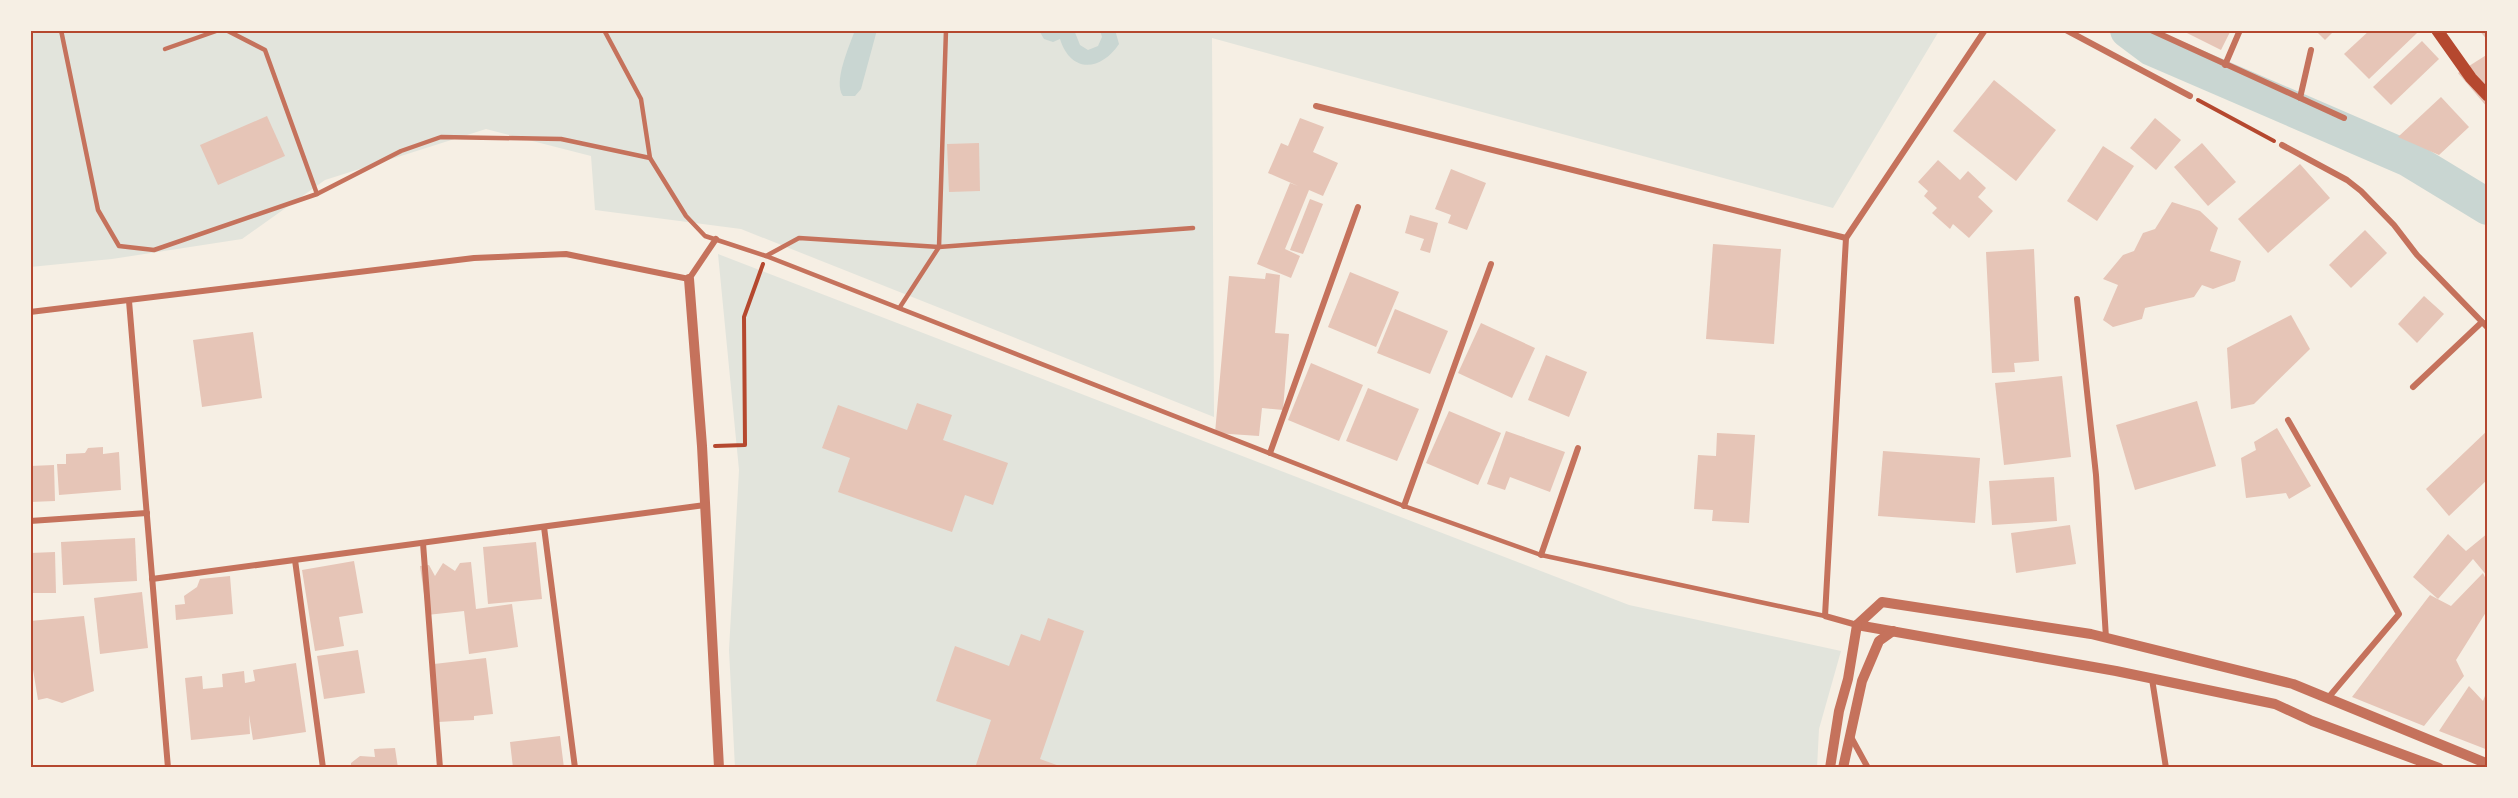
<svg xmlns="http://www.w3.org/2000/svg" width="2518" height="798" font-family="Arial,sans-serif">
<style>
.green{fill:#e2e4dc}
.water{fill:#c9d6d2}
.lines{fill:none;stroke-linecap:round;stroke-linejoin:round}
.river{stroke:#c9d6d2;stroke-width:36}
.building{fill:#e6c5b7}
.path{stroke:#b5482f;stroke-width:4}
.service{stroke:#c5725c;stroke-width:4.5}
.minor{stroke:#c5725c;stroke-width:6}
.tertiary{stroke:#c5725c;stroke-width:10}
.secondary{stroke:#b5482f;stroke-width:12}
.neatline{fill:none;stroke:#b5482f;stroke-width:2}
</style>
<rect width="100%" height="100%" fill="#f6efe4"/>
<g class="green">
<polygon points="30,30 1937,30 1939,31 1833,208 1212,38 1214,417 741,229 595,210 591,156 486,129 325,180 242,239 112,259 30,267"/>
<polygon points="718,254 1629,605 1841,651 1819,729 1817,768 735,768 729,650 739,470"/>
</g>
<g class="water">
<path d="M855,30H877L861,89L855,96H843C833,82 849,47 855,30Z"/>
<path d="M1042,30H1074L1080,45L1088,50L1098,46L1102,37L1100,30H1115L1119,44C1101,71 1071,74 1060,39L1053,42L1044,39L1040,32Z"/>
</g>
<g class="lines">
<polyline class="river" points="2128,30 2152,48 2409,159 2488,207"/>
</g>
<g class="building">
<polygon points="2181,30 2231,30 2221,50"/>
<polygon points="2315,30 2335,30 2325,40"/>
<polygon points="2370,30 2414,30 2417,33 2369,79 2344,54"/>
<polygon points="2479,30 2488,30 2488,41"/>
<polygon points="2422,41 2439,59 2391,105 2373,87"/>
<polygon points="2488,54 2488,108 2458,73"/>
<polygon points="1994,80 2056,130 2016,181 1953,131"/>
<polygon points="2441,97 2469,127 2439,155 2398,137"/>
<polygon points="267,116 285,156 218,185 200,145"/>
<polygon points="1300,118 1324,127 1313,152 1338,163 1323,196 1309,190 1285,249 1300,256 1291,278 1257,264 1290,183 1298,186 1268,173 1281,143 1288,146"/>
<polygon points="2155,118 2181,140 2156,170 2130,148"/>
<polygon points="979,143 980,191 949,192 947,144"/>
<polygon points="2202,143 2236,182 2208,206 2174,167"/>
<polygon points="2103,146 2134,166 2097,221 2067,201"/>
<polygon points="1938,160 1960,180 1968,171 1986,188 1978,197 1993,211 1969,238 1953,224 1950,229 1932,213 1937,208 1924,196 1928,191 1918,182"/>
<polygon points="2300,164 2330,198 2268,253 2238,219"/>
<polygon points="1451,169 1486,183 1467,230 1448,223 1451,215 1435,209"/>
<polygon points="1310,199 1323,204 1303,254 1290,250"/>
<polygon points="2172,202 2200,211 2218,228 2210,251 2241,261 2235,281 2213,289 2202,285 2194,297 2145,308 2142,319 2113,327 2103,320 2118,285 2103,279 2123,255 2134,251 2143,233 2155,229"/>
<polygon points="1410,215 1438,223 1430,253 1420,250 1424,239 1405,233"/>
<polygon points="2365,230 2387,253 2351,288 2329,265"/>
<polygon points="1713,244 1781,249 1774,344 1706,339"/>
<polygon points="2034,249 2039,361 2014,363 2015,372 1992,373 1986,252"/>
<polygon points="1350,272 1399,292 1376,347 1328,327"/>
<polygon points="1266,273 1280,275 1275,333 1289,334 1283,410 1262,408 1259,436 1215,433 1229,276 1265,279"/>
<polygon points="2424,296 2444,314 2417,343 2398,324"/>
<polygon points="1395,309 1448,331 1430,374 1377,353"/>
<polygon points="2291,315 2310,349 2254,404 2231,409 2227,348"/>
<polygon points="1481,323 1535,348 1512,398 1458,373"/>
<polygon points="253,332 262,398 202,407 193,340"/>
<polygon points="1546,355 1587,372 1569,417 1528,400"/>
<polygon points="1311,363 1363,385 1339,441 1288,420"/>
<polygon points="2062,376 2071,457 2004,465 1995,383"/>
<polygon points="1368,388 1419,409 1397,461 1346,441"/>
<polygon points="2197,401 2216,466 2135,490 2116,425"/>
<polygon points="917,403 952,415 943,440 1008,463 993,505 965,495 952,532 838,492 850,458 822,448 838,405 907,430"/>
<polygon points="1449,411 1501,433 1478,485 1426,463"/>
<polygon points="2277,428 2311,486 2289,499 2286,493 2246,498 2241,458 2256,450 2254,442"/>
<polygon points="2488,430 2488,479 2449,516 2426,489"/>
<polygon points="1506,431 1565,452 1550,492 1510,477 1505,490 1487,484"/>
<polygon points="1717,433 1755,435 1749,523 1712,521 1713,510 1694,509 1698,455 1716,456"/>
<polygon points="103,447 103,454 119,452 121,490 59,495 57,464 66,464 66,454 85,453 88,448"/>
<polygon points="1883,451 1980,458 1975,523 1878,516"/>
<polygon points="54,465 55,501 30,502 30,466"/>
<polygon points="2054,477 2057,521 1992,525 1989,481"/>
<polygon points="2070,525 2076,564 2016,573 2011,533"/>
<polygon points="2488,533 2488,577 2473,559 2438,599 2413,577 2448,534 2466,551"/>
<polygon points="135,538 137,581 63,585 61,542"/>
<polygon points="536,542 542,599 488,604 483,547"/>
<polygon points="55,552 56,593 30,593 30,553"/>
<polygon points="354,561 363,613 339,617 344,646 315,651 302,570"/>
<polygon points="471,562 476,609 512,604 518,647 469,654 464,611 427,615 420,566 429,565 435,576 443,563 455,571 460,563"/>
<polygon points="2483,573 2488,584 2488,609 2456,660 2464,676 2424,726 2352,697 2430,595 2451,606"/>
<polygon points="230,576 233,614 176,620 175,605 185,604 184,596 197,587 200,579"/>
<polygon points="142,592 148,648 100,654 94,598"/>
<polygon points="84,616 94,691 62,703 47,698 38,700 30,651 30,621"/>
<polygon points="1048,618 1084,631 1040,759 1065,768 975,768 991,720 936,701 955,646 1009,666 1021,634 1040,641"/>
<polygon points="358,650 365,693 324,699 317,656"/>
<polygon points="486,658 493,714 474,716 474,720 438,722 434,664"/>
<polygon points="296,663 306,732 253,740 249,715 250,734 191,740 185,678 202,676 203,689 223,687 222,674 244,671 245,683 255,681 253,670"/>
<polygon points="2469,686 2483,701 2488,688 2488,750 2439,731"/>
<polygon points="560,736 564,768 513,768 510,742"/>
<polygon points="395,748 398,768 351,768 351,763 360,756 375,757 374,749"/>
</g>
<g class="lines">
<g class="path">
<polyline points="2198,100 2274,141"/>
<polyline points="715,446 745,445 744,317 763,264"/>
</g>
<g class="service">
<polyline points="61,30 98,210 119,246 154,250 317,194"/>
<polyline points="226,30 265,50 317,194 401,151 441,137 561,139 650,158"/>
<polyline points="604,30 641,99 650,158 686,216 705,236 766,256 799,238 939,247 1193,228"/>
<polyline points="165,49 219,30"/>
<polyline points="766,256 1404,506 1541,555 1825,616"/>
<polyline points="900,307 939,247 946,30"/>
</g>
<g class="minor">
<polyline points="2066,30 2190,96"/>
<polyline points="2151,30 2344,118"/>
<polyline points="2225,65 2240,30"/>
<polyline points="2300,98 2311,50"/>
<polyline points="1316,106 1846,238"/>
<polyline points="2282,145 2347,180 2361,191 2394,225 2417,255 2488,328"/>
<polyline points="2077,299 2096,475 2106,638"/>
<polyline points="129,301 168,768"/>
<polyline points="30,312 474,258 566,254 689,279 716,239"/>
<polyline points="2413,387 2482,322"/>
<polyline points="2288,420 2399,614 2328,698"/>
<polyline points="1270,453 1358,207"/>
<polyline points="1404,506 1491,264"/>
<polyline points="30,521 147,513"/>
<polyline points="544,527 575,768"/>
<polyline points="423,543 440,768"/>
<polyline points="1541,555 1578,448"/>
<polyline points="295,560 323,768"/>
<polyline points="152,579 705,505"/>
<polyline points="1857,625 1825,616 1846,238 1985,30"/>
<polyline points="2152,679 2166,768"/>
<polyline points="1851,737 1868,768"/>
</g>
<g class="tertiary">
<polyline points="689,279 702,446 719,768"/>
<polyline points="1857,625 1882,602 2091,634 2293,684 2488,764"/>
<polyline points="1857,625 2116,671 2275,704 2312,721 2439,768"/>
<polyline points="1830,768 1839,711 1848,679 1857,625"/>
<polyline points="1843,768 1862,681 1879,641 1893,631"/>
</g>
<polyline class="secondary" points="2437,30 2471,78 2488,96"/>
</g>
<rect width="2518" height="798" fill="none" stroke="#f6efe4" stroke-width="63"/>
<rect x="32" y="32" width="2454" height="734" class="neatline"/>
</svg>
